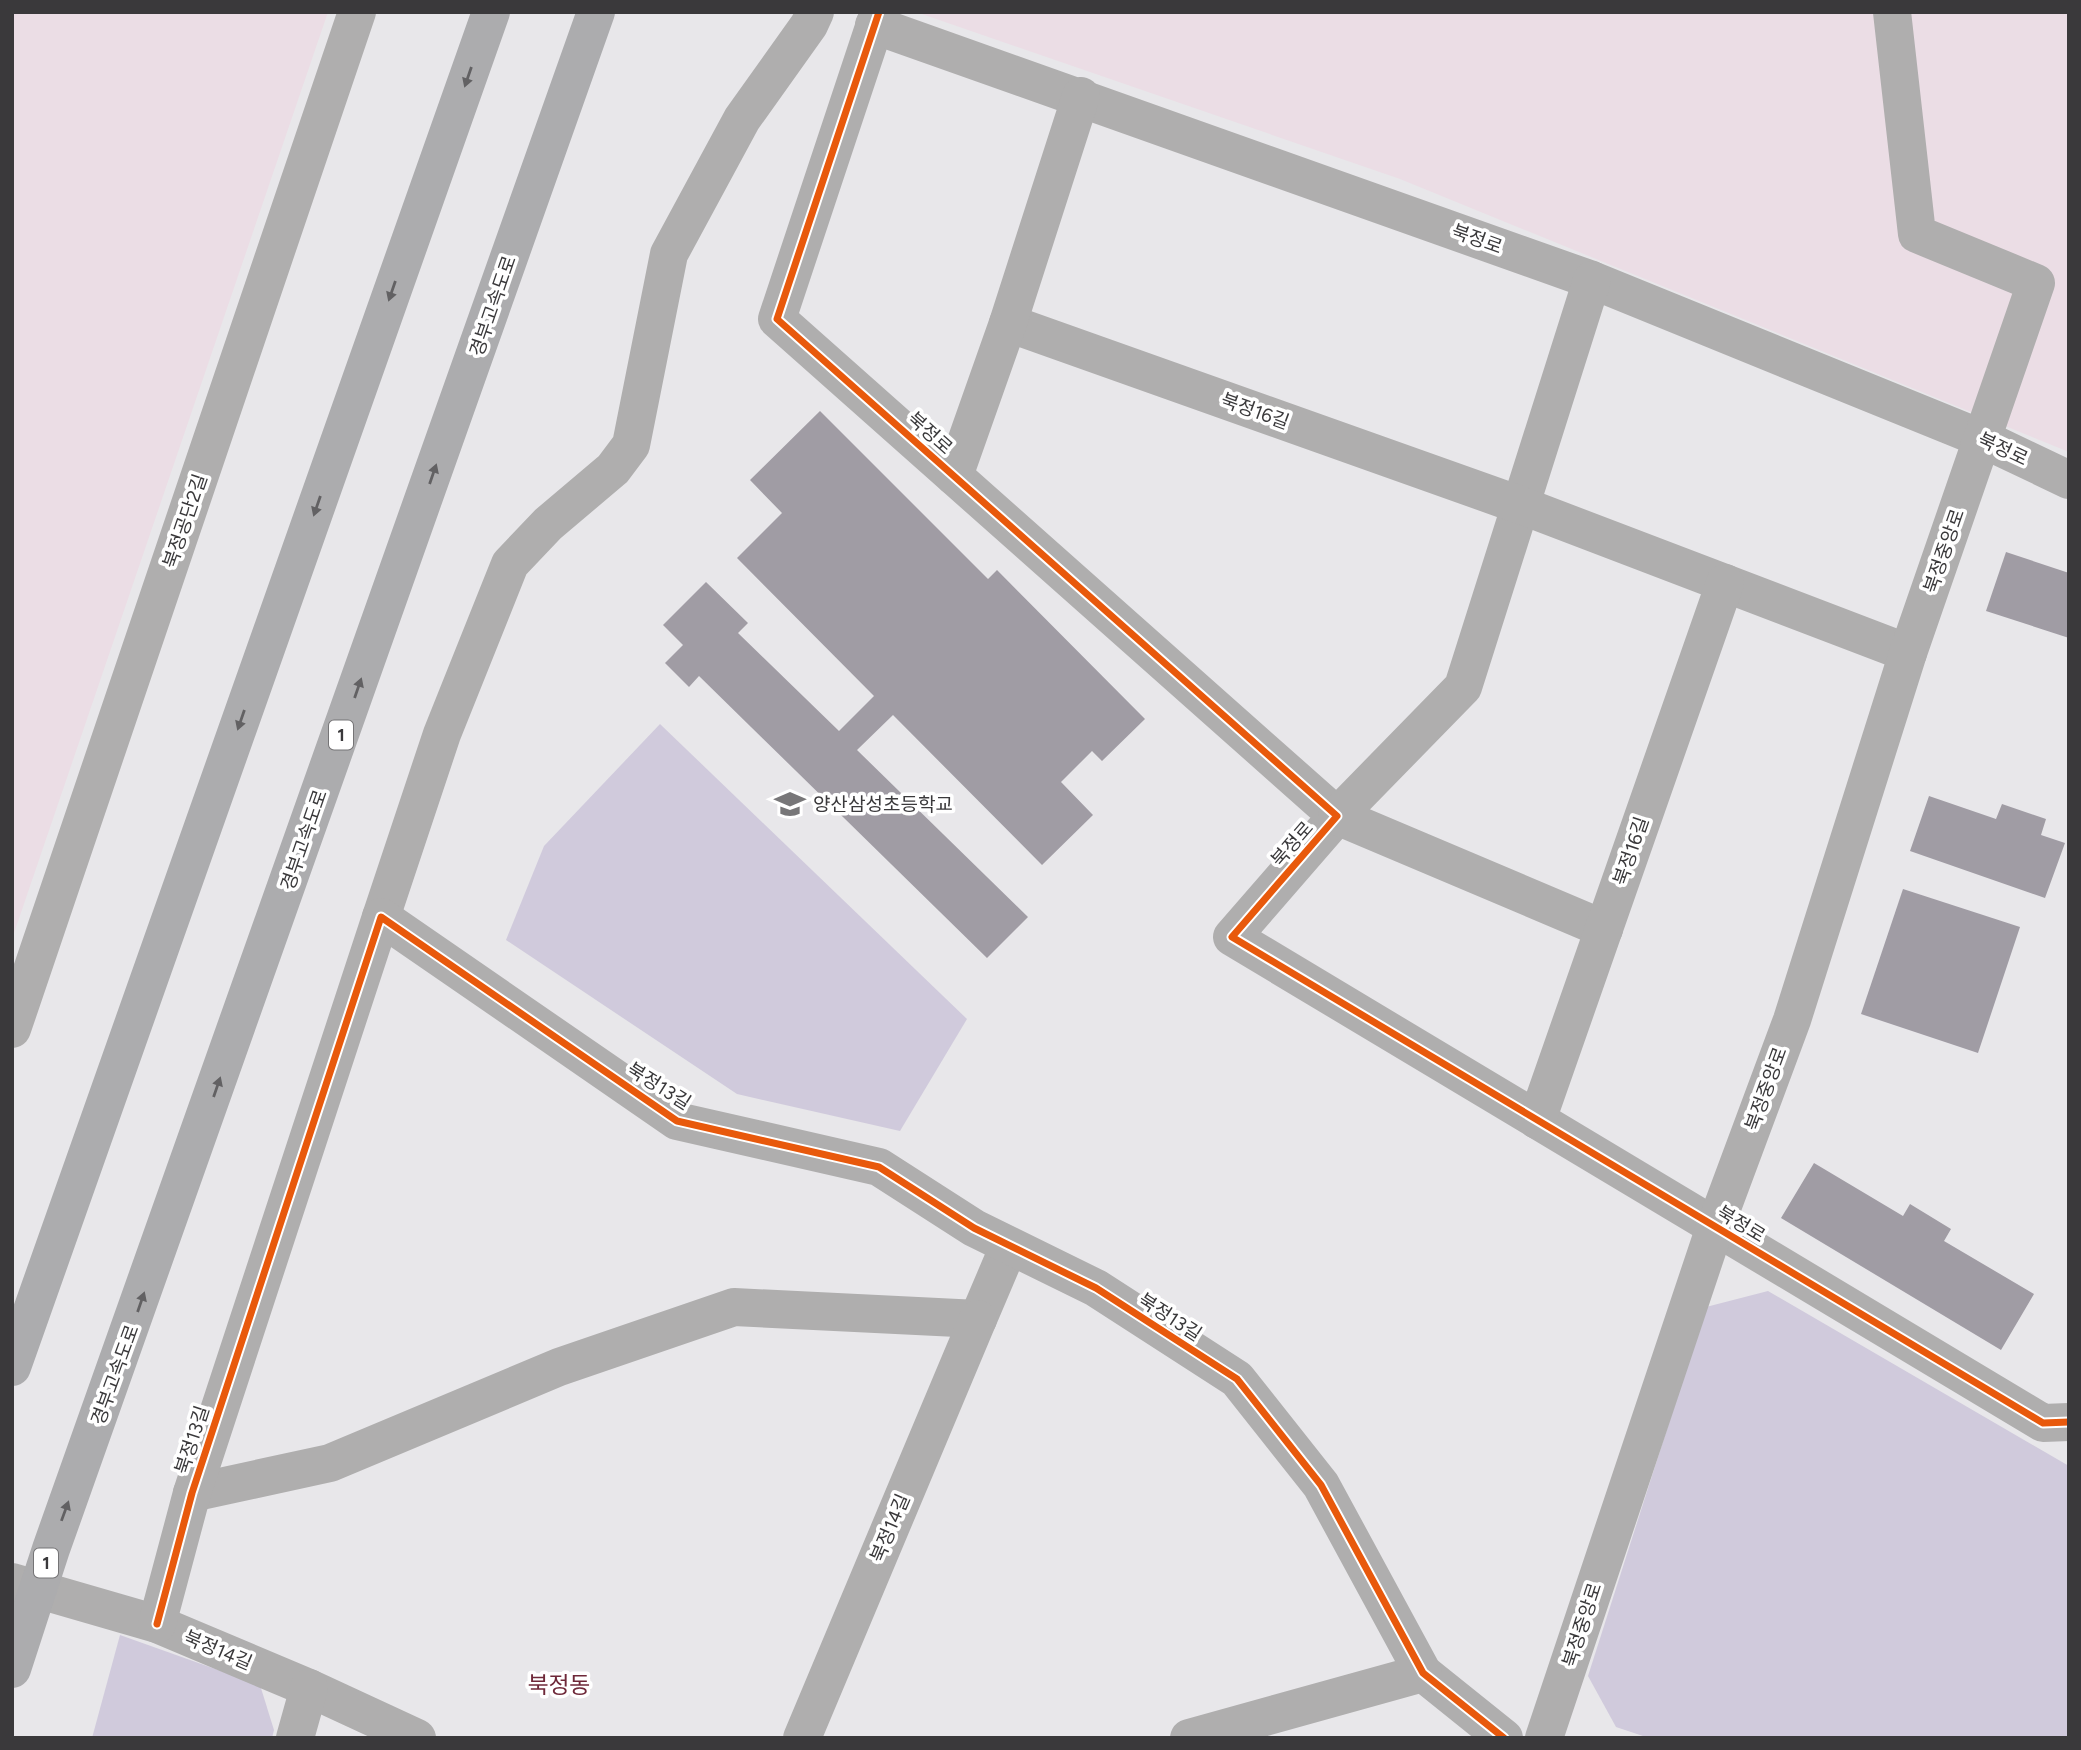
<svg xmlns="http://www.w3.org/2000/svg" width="2081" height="1750" font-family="Figtree,'Noto Sans KR',sans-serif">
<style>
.industrial{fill:#ebdde5}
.green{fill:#d0cadc}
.building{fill:#a09ca4}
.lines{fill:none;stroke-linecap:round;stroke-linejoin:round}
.minor{stroke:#afaeae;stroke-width:38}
.highway{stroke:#acacae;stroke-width:38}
.cycleway-casing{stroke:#fff;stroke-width:11}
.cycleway{stroke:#e8590c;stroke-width:7}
.oneway{fill:#626163}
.labels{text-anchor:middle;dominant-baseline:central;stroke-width:7;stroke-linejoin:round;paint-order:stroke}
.shield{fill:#fff;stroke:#757476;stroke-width:2}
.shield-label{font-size:18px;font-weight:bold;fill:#3a393b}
.street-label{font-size:19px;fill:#3a393b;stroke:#fff}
.poi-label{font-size:19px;fill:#3a393b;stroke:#fff;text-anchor:start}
.quarter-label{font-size:23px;fill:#6e2839;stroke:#fff}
</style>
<rect width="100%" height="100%" fill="#e8e7ea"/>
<g class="industrial">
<polygon points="12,12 328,12 12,939"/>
<polygon points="916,12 2069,12 2069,452 1400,179"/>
</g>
<g class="green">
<polygon points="660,724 967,1019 900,1131 737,1094 506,940 544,846"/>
<polygon points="1768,1291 2069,1466 2069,1738 1649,1738 1616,1727 1588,1676 1706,1307"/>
<polygon points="120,1635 260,1685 274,1730 272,1738 92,1738"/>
</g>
<g class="building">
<polygon points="820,411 988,579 997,570 1145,719 1102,761 1092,751 1061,782 1093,815 1042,865 893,715 857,750 1028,917 987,958 699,676 689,687 665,663 683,645 663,625 706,582 748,623 738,633 839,731 874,696 737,558 782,513 750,480"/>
<polygon points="2006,552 2069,573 2069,638 1986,611"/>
<polygon points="1929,796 1996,819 2002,804 2046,819 2041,835 2065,843 2045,898 1910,851"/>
<polygon points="1903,889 2020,927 1978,1053 1861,1014"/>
<polygon points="1814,1163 1903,1216 1910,1204 1951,1229 1944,1241 2034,1294 2001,1350 1781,1218"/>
</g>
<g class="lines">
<g class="minor">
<polyline points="879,12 777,319 1337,816 1232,937 2043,1423 2069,1422"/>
<polyline points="874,25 1592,280 1983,439 2069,480"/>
<polyline points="1592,280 1463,687 1337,816 1604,929"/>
<polyline points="1008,323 1520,505 1908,653"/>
<polyline points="954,476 1008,323 1081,96"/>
<polyline points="381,917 442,734 510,564 548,524 613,469 631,445 669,254 742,119 809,25 815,12"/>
<polyline points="12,1029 357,12"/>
<polyline points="1537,1120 1725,583"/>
<polyline points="192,1493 330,1463 559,1367 734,1307 978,1319 1009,1246"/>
<polyline points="12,1582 157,1624 309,1688 417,1738"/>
<polyline points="157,1624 192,1493 381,917 677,1121 879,1167 974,1228 1096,1288 1237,1379 1321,1485 1423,1673 1504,1738"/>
<polyline points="295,1738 309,1688"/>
<polyline points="802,1738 978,1319"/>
<polyline points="1189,1738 1423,1673"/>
<polyline points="1544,1738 1715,1227 1792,1020 1908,653 2036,283 1917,234 1892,12"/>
</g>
<g class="highway">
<polyline points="12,1367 491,12"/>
<polyline points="12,1669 51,1549 596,12"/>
</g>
<g class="cycleway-casing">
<g id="cycleway">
<polyline points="879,12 777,319 1337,816 1232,937 2043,1423 2069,1422"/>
<polyline points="157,1624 192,1493 381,917 677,1121 879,1167 974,1228 1096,1288 1237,1379 1321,1485 1423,1673 1504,1738"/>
</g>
</g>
<use href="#cycleway" class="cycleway"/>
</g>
<defs><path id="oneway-solid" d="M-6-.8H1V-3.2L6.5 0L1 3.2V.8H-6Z" transform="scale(1.75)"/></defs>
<g class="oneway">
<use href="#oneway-solid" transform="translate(468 77) rotate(109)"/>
<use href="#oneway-solid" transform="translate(392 291) rotate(109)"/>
<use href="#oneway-solid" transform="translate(433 474) rotate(-71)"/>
<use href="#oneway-solid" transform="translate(317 506) rotate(109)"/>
<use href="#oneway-solid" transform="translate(358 688) rotate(-71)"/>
<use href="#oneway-solid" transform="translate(241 720) rotate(109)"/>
<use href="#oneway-solid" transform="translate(217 1087) rotate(-71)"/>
<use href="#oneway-solid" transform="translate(141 1302) rotate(-71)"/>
<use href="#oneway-solid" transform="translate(65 1511) rotate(-70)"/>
</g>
<defs>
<g id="school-bare" transform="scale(2.415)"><path d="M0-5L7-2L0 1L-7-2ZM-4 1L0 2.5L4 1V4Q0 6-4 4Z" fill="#777678" stroke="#fff" stroke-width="2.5" paint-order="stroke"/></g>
</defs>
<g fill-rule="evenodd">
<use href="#school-bare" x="790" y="804"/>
</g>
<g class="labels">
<g class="shield">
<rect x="329" y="720.5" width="24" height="29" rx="5"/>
<rect x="34" y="1548.5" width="24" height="29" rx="5"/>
</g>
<g class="shield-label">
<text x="341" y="735">1</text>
<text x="46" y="1563">1</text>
</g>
<g class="street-label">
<text transform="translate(1477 239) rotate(20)">북정로</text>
<text transform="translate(493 306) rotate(-71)">경부고속도로</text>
<text transform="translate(1255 411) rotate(20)">북정16길</text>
<text transform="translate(930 433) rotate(42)">북정로</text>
<text transform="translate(2003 449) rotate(25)">북정로</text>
<text transform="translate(185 521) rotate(-71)">북정공단2길</text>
<text transform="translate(1944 551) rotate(-71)">북정중앙로</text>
<text transform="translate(304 840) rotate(-71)">경부고속도로</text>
<text transform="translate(1292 844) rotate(-49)">북정로</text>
<text transform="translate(1631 851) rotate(-71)">북정16길</text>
<text transform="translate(659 1086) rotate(32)">북정13길</text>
<text transform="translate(1766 1089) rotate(-70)">북정중앙로</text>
<text transform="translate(1741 1224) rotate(31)">북정로</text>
<text transform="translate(1170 1317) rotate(33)">북정13길</text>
<text transform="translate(115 1375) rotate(-70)">경부고속도로</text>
<text transform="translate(192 1440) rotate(-72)">북정13길</text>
<text transform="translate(890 1528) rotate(-67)">북정14길</text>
<text transform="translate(1582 1625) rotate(-72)">북정중앙로</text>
<text transform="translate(218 1650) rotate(23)">북정14길</text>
</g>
<g class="poi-label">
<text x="813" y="804">양산삼성초등학교</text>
</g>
<g class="quarter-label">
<text x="559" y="1685">북정동</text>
</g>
</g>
<rect width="2081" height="1750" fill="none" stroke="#3a393b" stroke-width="28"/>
</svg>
